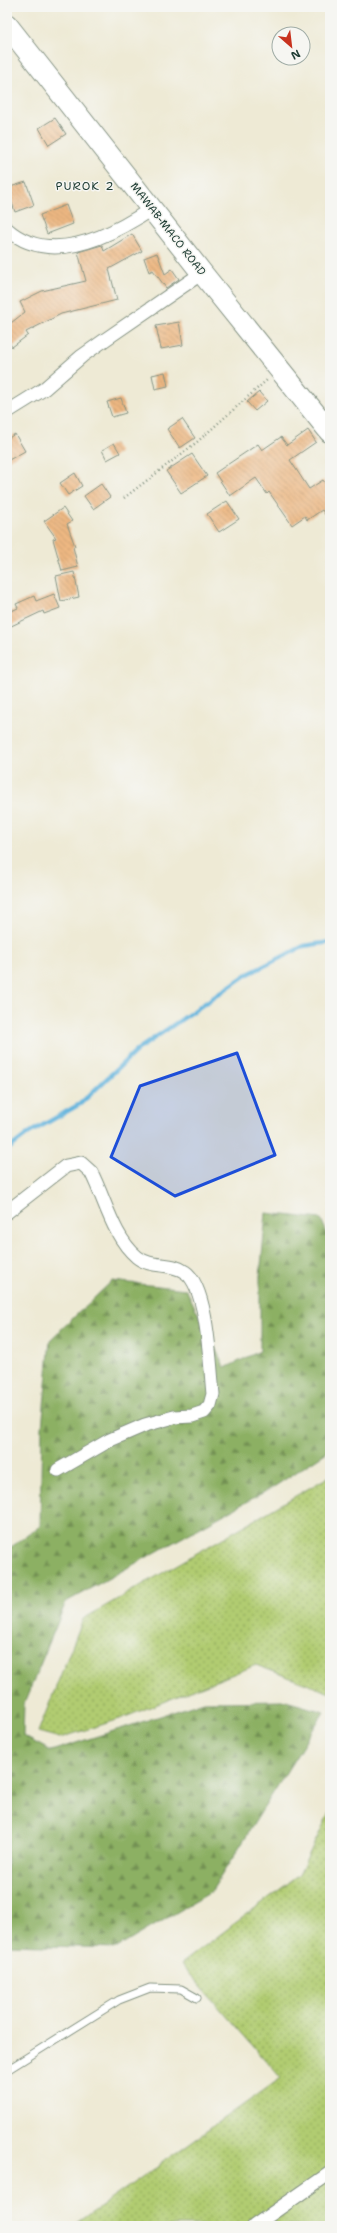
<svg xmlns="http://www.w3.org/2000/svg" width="337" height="2233" font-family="'Shantell Sans',sans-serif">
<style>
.grass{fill:url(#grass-dots);stroke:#688452}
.forest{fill:url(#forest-firs);stroke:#56764c}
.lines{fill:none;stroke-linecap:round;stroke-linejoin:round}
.stream{stroke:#62b4dd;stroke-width:4.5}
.building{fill:url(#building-back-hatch)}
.service-casing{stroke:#869484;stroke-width:9}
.minor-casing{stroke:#869484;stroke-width:15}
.primary-casing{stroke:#869484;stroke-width:23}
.path{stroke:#869484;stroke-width:2.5;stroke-dasharray:1 3;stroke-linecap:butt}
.service{stroke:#fff;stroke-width:7}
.minor{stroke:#fff;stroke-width:13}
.primary{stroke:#fff;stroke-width:21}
.marked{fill:#1d4ed8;fill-opacity:0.2;stroke:#1d4ed8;stroke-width:3;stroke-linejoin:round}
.labels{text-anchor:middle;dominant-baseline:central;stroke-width:3;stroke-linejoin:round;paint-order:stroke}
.street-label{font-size:11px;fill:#1f3d34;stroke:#f6f6f2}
.neighbourhood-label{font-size:12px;letter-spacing:1px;fill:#1f3d34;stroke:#f6f6f2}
</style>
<defs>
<pattern id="grass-dots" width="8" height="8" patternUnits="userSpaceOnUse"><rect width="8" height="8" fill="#b1cc71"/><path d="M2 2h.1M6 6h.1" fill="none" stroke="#8fa75e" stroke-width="1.8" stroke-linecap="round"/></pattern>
<pattern id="forest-firs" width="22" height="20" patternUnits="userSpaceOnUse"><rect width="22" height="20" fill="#8cb063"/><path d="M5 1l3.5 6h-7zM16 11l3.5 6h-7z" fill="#729052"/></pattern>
<pattern id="building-back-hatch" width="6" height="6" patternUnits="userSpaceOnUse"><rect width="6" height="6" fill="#edb782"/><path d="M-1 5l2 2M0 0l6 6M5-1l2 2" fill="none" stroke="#bf966b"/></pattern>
</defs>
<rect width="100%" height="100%" fill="#f6f6f2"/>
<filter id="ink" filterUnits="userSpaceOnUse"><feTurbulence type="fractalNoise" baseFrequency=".025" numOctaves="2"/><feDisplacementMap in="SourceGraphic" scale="8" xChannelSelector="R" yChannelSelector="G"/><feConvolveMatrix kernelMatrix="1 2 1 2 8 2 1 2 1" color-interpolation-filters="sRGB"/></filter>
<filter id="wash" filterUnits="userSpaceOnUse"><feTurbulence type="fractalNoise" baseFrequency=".012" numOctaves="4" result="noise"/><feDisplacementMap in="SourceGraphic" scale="16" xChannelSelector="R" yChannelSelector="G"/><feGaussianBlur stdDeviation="0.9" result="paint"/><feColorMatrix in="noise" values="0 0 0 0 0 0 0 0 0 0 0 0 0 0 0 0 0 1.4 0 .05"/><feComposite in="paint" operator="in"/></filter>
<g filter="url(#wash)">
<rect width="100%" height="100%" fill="#eeead5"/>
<g class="grass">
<polygon points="330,1476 330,1693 256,1665 120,1719 60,1738 38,1732 83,1619"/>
<polygon points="330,1811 330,2226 73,2226 281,2078 181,1964 299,1875"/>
</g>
<polygon class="forest" points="266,1213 321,1219 330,1240 330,1450 275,1486 66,1602 24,1704 23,1736 51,1751 204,1702 286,1701 324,1712 211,1892 117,1948 7,1945 7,1550 40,1526 42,1428 50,1340 112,1281 186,1289 225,1368 260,1351 260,1276"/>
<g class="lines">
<polyline class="stream" points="7,1150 29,1133 80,1104 137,1050 246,975 304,946 330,942"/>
</g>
<g id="blocks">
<g class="building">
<polygon points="55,118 66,134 49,145 39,128"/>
<polygon points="26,182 34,205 15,212 7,188"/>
<polygon points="66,205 73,224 47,234 40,215"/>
<polygon points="132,234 142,251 109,269 117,300 61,314 26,332 28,335 12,347 7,340 7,326 25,312 20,302 42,291 86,281 78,252 102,245 104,251"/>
<polygon points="157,253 165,274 172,269 179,279 166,288 153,270 149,272 144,258"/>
<polygon points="179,322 183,345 161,349 156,326"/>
<polygon points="165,372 168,386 155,389 152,375"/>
<polygon points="259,392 267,401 255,411 247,402"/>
<polygon points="121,398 126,413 112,417 107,402"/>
<polygon points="182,419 195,438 180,448 167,429"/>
<polygon points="308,430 316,442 290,460 309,489 323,480 330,490 330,522 322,510 307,520 305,516 292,525 269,492 267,494 256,478 230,496 215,473 258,444 262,450 281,437 287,445"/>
<polygon points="15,434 25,451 7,461 7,439"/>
<polygon points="114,443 120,453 107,460 102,450"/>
<polygon points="192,454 207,476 181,493 166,471"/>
<polygon points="75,473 82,486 68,495 60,483"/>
<polygon points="101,484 110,497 93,509 84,496"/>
<polygon points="227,501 239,519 219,532 207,514"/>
<polygon points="63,508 72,521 67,524 75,546 73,547 78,567 62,571 53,539 56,538 44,521"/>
<polygon points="74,572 79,597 61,601 56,576"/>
<polygon points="54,594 60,608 44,614 43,611 7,628 7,613 18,608 16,604 34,596 36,601"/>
</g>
</g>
</g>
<g filter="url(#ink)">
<use href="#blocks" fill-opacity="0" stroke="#869484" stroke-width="1"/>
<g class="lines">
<g class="service-casing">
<polyline id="service" points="7,2070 119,2000 150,1988 181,1989 197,1998"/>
</g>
<g class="minor-casing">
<g id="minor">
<path d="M7,229C50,267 111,236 151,209"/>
<polyline points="7,412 44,389 82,356 106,339 202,273"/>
<path d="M7,1212L66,1166L81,1163L91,1172C105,1199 113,1237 137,1257C152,1269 170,1261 185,1272C208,1287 210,1367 213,1394L210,1405L204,1412L192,1416L174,1417L145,1425L110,1440L58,1470"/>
<polyline points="254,2226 330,2173"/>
</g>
</g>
<g class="primary-casing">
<polyline id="primary" points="7,25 202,273 330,432"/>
</g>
<polyline class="path" points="124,498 197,442 267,380"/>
<use href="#service" class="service"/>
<use href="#minor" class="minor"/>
<use href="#primary" class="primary"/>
</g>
</g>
<path class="marked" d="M237,1053L275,1155L175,1196L111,1157L140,1086Z"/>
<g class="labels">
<g class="street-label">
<text transform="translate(168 229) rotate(52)">MAWAB-MACO ROAD</text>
</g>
<g class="neighbourhood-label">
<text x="85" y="186">PUROK 2</text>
</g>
</g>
<rect width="337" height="2233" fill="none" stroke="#f6f6f2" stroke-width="24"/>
<g transform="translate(291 46) rotate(152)"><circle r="19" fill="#f6f6f2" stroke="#a0aca6"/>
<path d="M0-3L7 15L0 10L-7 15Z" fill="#c8321e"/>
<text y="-6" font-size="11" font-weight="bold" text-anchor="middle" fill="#1f3d34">N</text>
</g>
</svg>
